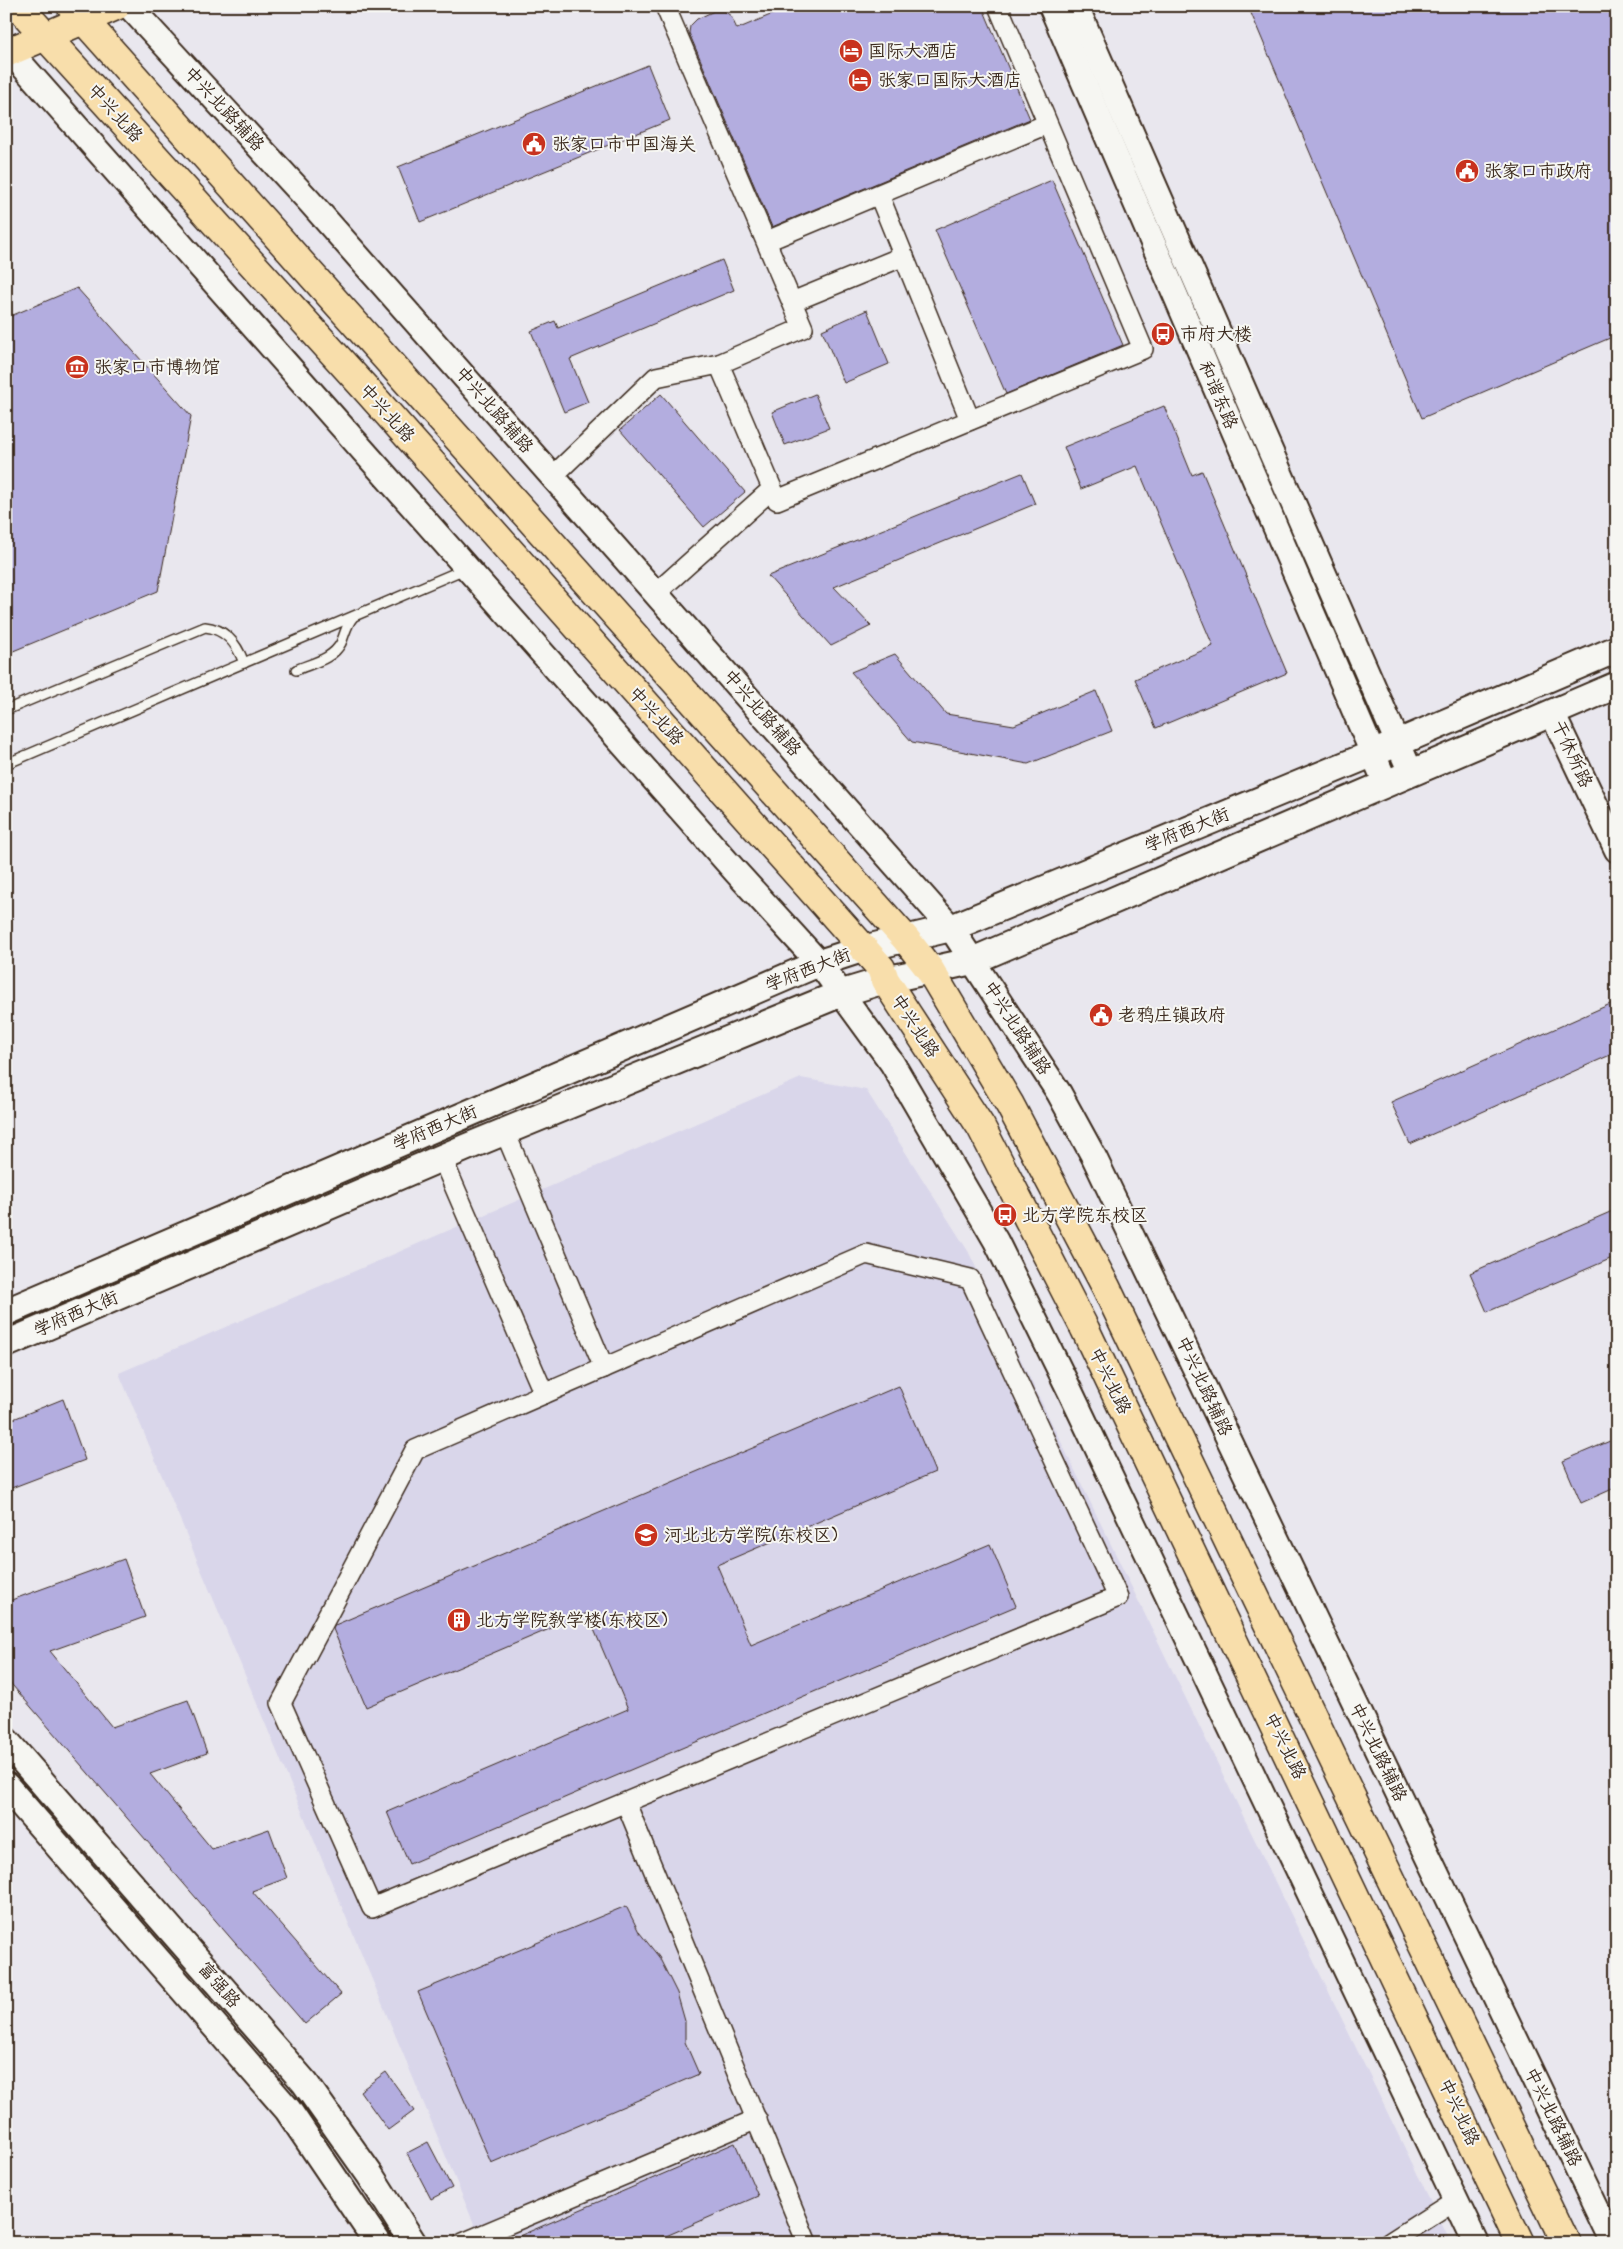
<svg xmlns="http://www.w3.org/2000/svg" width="1623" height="2249" font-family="'Architects Daughter','LXGW WenKai TC',sans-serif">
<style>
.built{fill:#d9d6ea}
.building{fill:#b3addf;stroke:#3b2a1e}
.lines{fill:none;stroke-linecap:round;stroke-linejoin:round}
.service-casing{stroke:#3b2a1e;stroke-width:12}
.minor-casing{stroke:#3b2a1e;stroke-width:22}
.tertiary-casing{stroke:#3b2a1e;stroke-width:28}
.secondary-casing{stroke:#3b2a1e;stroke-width:30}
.primary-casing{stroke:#3b2a1e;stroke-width:31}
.service{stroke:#f6f6f2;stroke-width:9}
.minor{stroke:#f6f6f2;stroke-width:19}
.tertiary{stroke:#f6f6f2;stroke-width:24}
.secondary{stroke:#f6f6f2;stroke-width:26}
.primary{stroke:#f8deab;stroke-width:28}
.labels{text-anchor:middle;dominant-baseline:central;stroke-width:4;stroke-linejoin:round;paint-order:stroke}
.poi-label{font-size:18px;fill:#3b2a1e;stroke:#f6f6f2;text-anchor:start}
.street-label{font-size:18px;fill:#3b2a1e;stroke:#f6f6f2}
</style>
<rect width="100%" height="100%" fill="#e9e7ee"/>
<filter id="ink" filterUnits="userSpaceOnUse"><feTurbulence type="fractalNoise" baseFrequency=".02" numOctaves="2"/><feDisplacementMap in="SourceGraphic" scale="10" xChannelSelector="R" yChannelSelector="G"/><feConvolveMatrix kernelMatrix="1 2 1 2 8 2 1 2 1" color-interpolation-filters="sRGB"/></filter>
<g filter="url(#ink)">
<polygon class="built" points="801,1078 866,1090 968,1251 1451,2243 482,2243 119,1373"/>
<g class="building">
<polygon points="792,6 982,6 1030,119 772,227 689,33 690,26 697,19 714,11 724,11 731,16 737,29"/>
<polygon points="1248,6 1617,6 1617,335 1422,418"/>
<polygon points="648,65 670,120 420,222 398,167"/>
<polygon points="1052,180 1123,345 1006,394 935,230"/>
<polygon points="722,260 734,290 570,359 588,402 564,412 531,331 555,321 558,328"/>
<polygon points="77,288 191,416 158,591 6,654 6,318"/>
<polygon points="867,310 889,364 844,383 822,330"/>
<polygon points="661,394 745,492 704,527 620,430"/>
<polygon points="815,394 829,428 785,445 772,412"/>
<polygon points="1164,406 1192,475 1202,471 1287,673 1156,728 1135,679 1213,646 1137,466 1081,489 1064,447"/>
<polygon points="1022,473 1035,504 834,587 871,626 831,646 768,576"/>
<polygon points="895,654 946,714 1014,725 1096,691 1112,731 1028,764 912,742 851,672"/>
<polygon points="1617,1001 1617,1052 1410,1144 1391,1102"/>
<polygon points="1617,1209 1617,1256 1487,1312 1470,1273"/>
<polygon points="899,1386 935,1472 717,1565 751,1645 990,1544 1016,1606 409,1864 387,1812 628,1709 587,1613 366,1707 333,1629 335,1625"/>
<polygon points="63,1399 85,1460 6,1490 6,1422"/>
<polygon points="1617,1438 1617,1487 1581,1503 1563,1461"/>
<polygon points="124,1559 145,1617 50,1651 112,1727 188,1700 207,1753 150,1774 212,1849 269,1829 287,1878 252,1891 341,1994 305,2024 6,1678 6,1602"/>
<polygon points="626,1906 639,1932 659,1957 677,1993 685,2021 685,2042 699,2074 491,2163 418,1992"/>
<polygon points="386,2072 414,2111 388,2130 360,2091"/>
<polygon points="428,2142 452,2188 431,2199 407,2153"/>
<polygon points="735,2143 758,2196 650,2243 503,2243"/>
</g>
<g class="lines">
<g class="service-casing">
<g id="service">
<path d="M296,670C312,663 333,659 341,643C345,634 346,625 353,617"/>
<path d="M6,710L205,627C226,629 237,644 244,663"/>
<polyline points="6,764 467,568"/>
</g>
</g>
<g class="minor-casing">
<g id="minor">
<polyline points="879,195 970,420"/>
<polyline points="767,241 1047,124"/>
<polyline points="792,302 904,256"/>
<polyline points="719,364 777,500 1143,349 998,6"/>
<polyline points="553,476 656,377 719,364 803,328 665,6"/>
<polyline points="656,593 772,489"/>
<polyline points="505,1132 604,1368"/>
<polyline points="442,1158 544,1394"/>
<polygon points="866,1254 970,1279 1118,1597 372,1908 281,1703 415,1450"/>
<polyline points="626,1803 807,2243"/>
<polyline points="463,2243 757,2119"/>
<polyline points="1389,2243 1456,2200"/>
</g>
</g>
<g class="tertiary-casing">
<g id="tertiary">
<polyline points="129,6 310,202 951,928 1059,1093 1094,1157 1613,2243"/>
<polyline points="1051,6 1386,784"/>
<polyline points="1076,6 1411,773"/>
<polyline points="6,47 736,872 819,963 892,1063 996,1241 1070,1391 1476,2243"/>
<polyline points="1552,713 1617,850"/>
</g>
</g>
<g class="secondary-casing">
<g id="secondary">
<polyline points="6,1312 819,963 862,949 951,928 1372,754 1617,649"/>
<polyline points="6,1344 467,1147 842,993 885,980 972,961 1617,685"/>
<polyline points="6,1741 305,2083 370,2175 413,2243"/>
<polyline points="6,1786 288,2110 378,2243"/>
</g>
</g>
<g class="primary-casing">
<g id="primary">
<polyline points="18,6 365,388 881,968 885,980 981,1127 1085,1329 1520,2243"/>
<polyline points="71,6 905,938 930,970 1010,1105 1106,1287 1566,2243"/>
<polyline points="6,53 116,6"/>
</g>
</g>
<use href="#service" class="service"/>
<use href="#minor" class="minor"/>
<use href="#tertiary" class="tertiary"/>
<use href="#secondary" class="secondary"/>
<use href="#primary" class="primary"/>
</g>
</g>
<defs>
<g id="hotel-disc" transform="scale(1.25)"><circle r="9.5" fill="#c8321e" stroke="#f6f6f2"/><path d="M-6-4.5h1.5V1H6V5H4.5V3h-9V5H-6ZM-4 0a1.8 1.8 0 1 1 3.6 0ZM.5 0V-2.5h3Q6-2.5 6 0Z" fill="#fff"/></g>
<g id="civic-disc" transform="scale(1.25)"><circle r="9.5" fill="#c8321e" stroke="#f6f6f2"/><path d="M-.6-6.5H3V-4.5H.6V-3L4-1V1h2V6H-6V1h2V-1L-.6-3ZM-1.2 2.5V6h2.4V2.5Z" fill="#fff"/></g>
<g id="bus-disc" transform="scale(1.25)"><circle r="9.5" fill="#c8321e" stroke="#f6f6f2"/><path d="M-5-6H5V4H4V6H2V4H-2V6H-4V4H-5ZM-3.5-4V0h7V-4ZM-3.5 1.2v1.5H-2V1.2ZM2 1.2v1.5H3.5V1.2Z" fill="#fff"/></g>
<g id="museum-disc" transform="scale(1.25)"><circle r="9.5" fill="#c8321e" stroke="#f6f6f2"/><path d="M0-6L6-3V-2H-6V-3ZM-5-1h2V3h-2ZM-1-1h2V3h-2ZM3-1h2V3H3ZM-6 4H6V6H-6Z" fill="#fff"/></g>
<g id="university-disc" transform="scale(1.25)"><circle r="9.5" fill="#c8321e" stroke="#f6f6f2"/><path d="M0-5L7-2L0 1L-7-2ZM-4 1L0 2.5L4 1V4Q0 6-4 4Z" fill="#fff"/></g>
<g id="building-disc" transform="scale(1.25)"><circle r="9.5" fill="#c8321e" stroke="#f6f6f2"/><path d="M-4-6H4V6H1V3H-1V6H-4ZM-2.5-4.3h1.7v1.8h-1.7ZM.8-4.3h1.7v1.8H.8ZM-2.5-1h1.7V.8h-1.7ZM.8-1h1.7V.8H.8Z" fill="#fff"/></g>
</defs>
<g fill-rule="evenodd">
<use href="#hotel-disc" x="851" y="51"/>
<use href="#hotel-disc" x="860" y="80"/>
<use href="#civic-disc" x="534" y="144"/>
<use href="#civic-disc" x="1467" y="171"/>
<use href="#bus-disc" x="1163" y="334"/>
<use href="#museum-disc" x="77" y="367"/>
<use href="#civic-disc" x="1101" y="1015"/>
<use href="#bus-disc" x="1005" y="1215"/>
<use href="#university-disc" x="646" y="1535"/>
<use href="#building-disc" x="459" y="1620"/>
</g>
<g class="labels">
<g class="poi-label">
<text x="868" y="51">国际大酒店</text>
<text x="878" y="80">张家口国际大酒店</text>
<text x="552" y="144">张家口市中国海关</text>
<text x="1484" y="171">张家口市政府</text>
<text x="1180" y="334">市府大楼</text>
<text x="94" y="367">张家口市博物馆</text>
<text x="1118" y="1015">老鸦庄镇政府</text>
<text x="1022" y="1215">北方学院东校区</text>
<text x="664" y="1535">河北北方学院(东校区)</text>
<text x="476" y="1620">北方学院教学楼(东校区)</text>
</g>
<g class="street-label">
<text transform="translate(224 109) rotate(47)">中兴北路辅路</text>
<text transform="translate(115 113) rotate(48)">中兴北路</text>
<text transform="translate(1218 395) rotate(67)">和谐东路</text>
<text transform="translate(494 410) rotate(49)">中兴北路辅路</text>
<text transform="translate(387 413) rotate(48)">中兴北路</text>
<text transform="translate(762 713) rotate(49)">中兴北路辅路</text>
<text transform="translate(656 716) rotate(48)">中兴北路</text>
<text transform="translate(1572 754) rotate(65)">干休所路</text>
<text transform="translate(1187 830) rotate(-22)">学府西大街</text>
<text transform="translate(808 970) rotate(-21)">学府西大街</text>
<text transform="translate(915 1026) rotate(57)">中兴北路</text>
<text transform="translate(1017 1028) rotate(57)">中兴北路辅路</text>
<text transform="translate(435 1128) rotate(-23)">学府西大街</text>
<text transform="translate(76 1314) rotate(-23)">学府西大街</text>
<text transform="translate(1110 1381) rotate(64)">中兴北路</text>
<text transform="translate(1204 1386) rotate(65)">中兴北路辅路</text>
<text transform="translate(1285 1746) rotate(64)">中兴北路</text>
<text transform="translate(1378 1752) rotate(64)">中兴北路辅路</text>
<text transform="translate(219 1985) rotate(49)">富强路</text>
<text transform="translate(1459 2112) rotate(65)">中兴北路</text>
<text transform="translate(1553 2117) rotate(64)">中兴北路辅路</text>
</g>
</g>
<rect width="1623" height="2249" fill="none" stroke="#f6f6f2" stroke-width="25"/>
<rect x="12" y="12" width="1598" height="2224" fill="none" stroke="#3b2a1e" stroke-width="2" filter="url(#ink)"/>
</svg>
